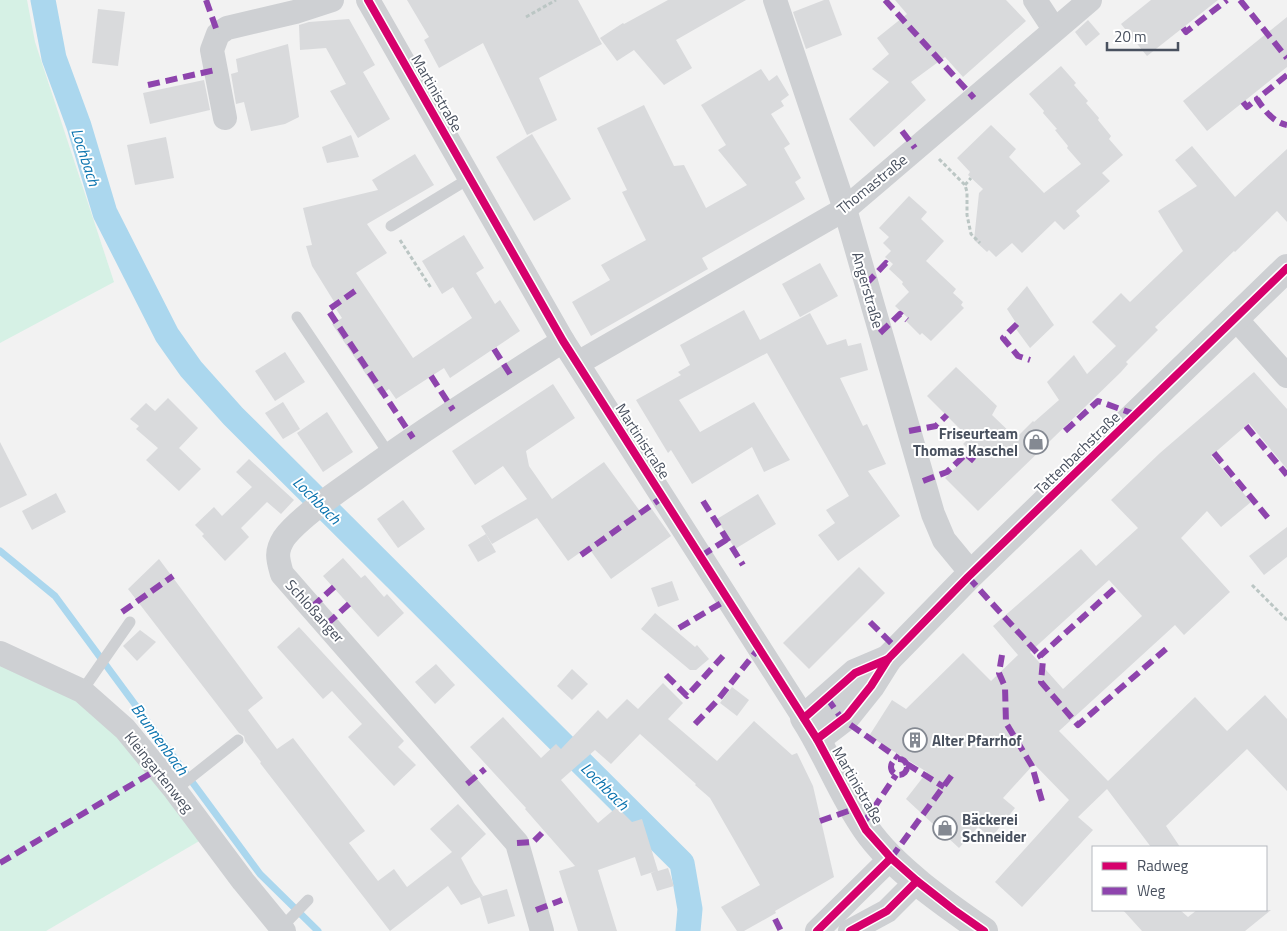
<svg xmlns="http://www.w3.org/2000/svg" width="1287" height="931" font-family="'Titillium Web',sans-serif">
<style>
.green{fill:#d6f1e5}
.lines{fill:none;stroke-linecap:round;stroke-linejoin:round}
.stream{stroke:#abd7ee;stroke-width:7}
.canal{stroke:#abd7ee;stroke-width:25}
.building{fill:#d9dadc;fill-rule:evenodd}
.path{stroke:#bbc6c4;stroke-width:3;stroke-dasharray:4 2.5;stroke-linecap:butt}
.service{stroke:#ced0d3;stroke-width:11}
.minor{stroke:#ced0d3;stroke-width:24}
.tertiary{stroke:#ced0d3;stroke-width:28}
.quiet{stroke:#8e44ad;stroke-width:6;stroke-dasharray:12 6;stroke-linecap:butt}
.cycleway-casing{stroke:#fff;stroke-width:11}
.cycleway{stroke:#d6006c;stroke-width:8}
.labels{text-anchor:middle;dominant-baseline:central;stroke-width:4;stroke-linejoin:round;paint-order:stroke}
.street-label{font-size:15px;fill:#49515f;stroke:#fff}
.poi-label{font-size:15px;font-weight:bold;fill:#49515f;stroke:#fff;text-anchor:start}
.water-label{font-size:16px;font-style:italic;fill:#0b74af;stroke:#fff}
</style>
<rect width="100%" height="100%" fill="#f2f2f2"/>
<g class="green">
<polygon points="0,0 27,0 35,42 114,282 0,343"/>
<polygon points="0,654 79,694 206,837 46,931 0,931"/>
</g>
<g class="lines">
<polyline class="stream" points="0,551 55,596 260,874 318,931"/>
<polyline class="canal" points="43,0 54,58 79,126 105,213 167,335 191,369 233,416 682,863 690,909 688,931"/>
</g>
<g class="building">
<polygon points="407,0 578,0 602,44 539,78 557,120 527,135 483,43 439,68 424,40 429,37"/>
<polygon points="668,0 746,0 676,40 692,68 664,85 634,50 617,61 600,38 623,23 624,24"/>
<polygon points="824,0 829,0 842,35 806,49 793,12"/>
<polygon points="895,0 1006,0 1026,21 963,77 945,57 911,82 926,100 874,147 849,119 889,82 872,69 889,54 877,38 907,14"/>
<polygon points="1151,0 1218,0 1147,56 1121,24"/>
<polygon points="98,9 125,12 118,66 92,63"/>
<polygon points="1287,17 1287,67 1207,131 1183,101"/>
<polygon points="349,19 375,65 363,72 390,119 358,138 330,91 346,84 326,48 300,50 299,25 309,22"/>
<polygon points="1088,20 1100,34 1086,46 1075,32"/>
<polygon points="288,44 299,117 285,124 251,131 244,102 236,104 231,74 238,72 236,59"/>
<polygon points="1061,66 1076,83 1074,85 1088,101 1086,103 1099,118 1098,120 1111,136 1109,139 1123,155 1102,173 1110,181 1076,211 1080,216 1064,230 1055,221 1022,253 1012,243 996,257 989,250 987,252 974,240 979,193 983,189 968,175 970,172 957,158 991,125 1016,149 1009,157 1044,193 1081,164 1067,148 1068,146 1055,130 1057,129 1043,113 1044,111 1029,94"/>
<polygon points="761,69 769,81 777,75 789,95 781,101 784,106 771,114 790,144 784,148 801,178 795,182 805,199 702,258 708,269 591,336 572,302 610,280 601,265 646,240 622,192 627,190 597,128 644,105 674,166 684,165 706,208 747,185 718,150 726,145 701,105"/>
<polygon points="204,80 210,110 150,124 143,93"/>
<polygon points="532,134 571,199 534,221 496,157"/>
<polygon points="351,135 359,157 327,163 322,147"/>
<polygon points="166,137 174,178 135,185 127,145"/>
<polygon points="1192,146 1235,197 1287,149 1287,222 1277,211 1235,252 1234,251 1155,327 1158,330 1126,362 1128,364 1121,372 978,511 945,478 972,452 963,444 969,438 927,396 956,367 997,406 992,415 1016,438 1033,421 1034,422 1059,400 1047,382 1074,355 1087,374 1116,346 1092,322 1121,293 1130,302 1183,251 1158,211 1197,186 1175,160"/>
<polygon points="415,154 434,185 367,224 387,253 356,273 413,358 472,318 453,287 442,294 422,261 464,235 484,268 476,273 495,304 500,300 520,331 450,378 444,368 396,399 389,389 380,395 332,324 342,318 336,309 338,308 312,266 306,246 312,245 303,208 378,190 372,180"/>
<polygon points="909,196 927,212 921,219 944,241 926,261 956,289 953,293 963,302 961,305 964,308 931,341 922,333 920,335 906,321 908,318 895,306 909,292 902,284 903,282 889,269 893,264 885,257 891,251 883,243 889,237 879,228"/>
<polygon points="820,263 838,296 800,317 782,284"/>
<polygon points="1027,286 1054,325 1030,348 1016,329 1018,326 1007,309"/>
<polygon points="744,310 760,340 810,313 827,345 846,339 848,346 861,343 868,370 840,378 863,426 867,424 886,464 868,471 900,516 838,561 818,535 835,523 826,510 849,496 767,353 679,400 700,432 754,402 790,460 764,472 752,447 692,484 671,450 668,453 636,400 681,375 678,372 690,365 680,345"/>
<polygon points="285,352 305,382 275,401 255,371"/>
<path d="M1254,372L1287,409V469L1249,423L1211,456L1251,502L1221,527L1207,511L1181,538L1230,592L1184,635L1175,625L1059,731L1108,781L1195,697L1227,731L1265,695L1287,719V791L1247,749L1166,826L1180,847H1151L1107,789L1078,817L1093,830L1022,907L995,882L1069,800L1034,764L1003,798L1015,808L991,838L978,827L959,848L906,799L927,772L869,736L892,700L906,709L963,653L991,681L1018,655L993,626L1081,549L1096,566L1138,528L1111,500L1160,453ZM1109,580L1142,616L1063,689L1030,652Z"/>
<polygon points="553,384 575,418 526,451 529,466 552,499 604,462 642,514 651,508 671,536 611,579 588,547 568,561 537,518 492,544 481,526 527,499 503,466 475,485 452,451"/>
<polygon points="168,398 198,428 179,448 201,469 179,491 146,460 158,448 136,429 139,426 130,419 146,403 155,411"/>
<polygon points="283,402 300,429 283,439 265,413"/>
<polygon points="327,412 353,452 323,472 297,433"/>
<polygon points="0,442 27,495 0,508"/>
<polygon points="249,459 294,500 281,514 267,502 241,528 249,537 225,561 202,536 204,534 195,525 214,507 222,516 252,487 236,472"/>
<polygon points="56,493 66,512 32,530 22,511"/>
<polygon points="758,494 776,524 735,549 717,519"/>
<polygon points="403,500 425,529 398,548 377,519"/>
<polygon points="1287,527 1287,557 1264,575 1249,556"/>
<polygon points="486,534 496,552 478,562 468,545"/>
<polygon points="343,558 361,578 365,575 384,597 387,594 404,613 378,637 323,576"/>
<polygon points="159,559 263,698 248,710 277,749 293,738 365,831 349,843 378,881 394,869 407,887 452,852 430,829 458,804 486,834 461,858 474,883 483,896 461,905 448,886 390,931 260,763 261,762 245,741 244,736 239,733 128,589"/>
<polygon points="859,567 885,593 809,669 783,643"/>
<polygon points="672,581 679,600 658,607 651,588"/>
<polygon points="655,613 695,647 697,645 709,659 696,670 690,670 641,629"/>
<polygon points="299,627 404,741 398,747 416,765 394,786 348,737 362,724 332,691 323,699 277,647"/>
<polygon points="140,630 156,642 137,661 123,646"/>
<polygon points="436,664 455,685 435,704 415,682"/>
<polygon points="572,669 588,684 572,700 557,686"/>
<polygon points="663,683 683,703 668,719 717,761 754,721 792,755 797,753 813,786 834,877 775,911 776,913 744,931 737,931 721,907 760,885 710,798 695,785 696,784 640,734 611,764 595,750 561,780 598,823 617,807 632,822 642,819 658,871 668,868 674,886 657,891 651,873 656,871 641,876 635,857 598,870 617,931 578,931 559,871 575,866 525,809 526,808 470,747 503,717 541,758 556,744 561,749 598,710 607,719 627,699 638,709"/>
<polygon points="732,687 749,700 737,716 720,703"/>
<polygon points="507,889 515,916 488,924 480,897"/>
<polygon points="1123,910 1180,910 1188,917 1197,910 1271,910 1245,931 1142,931"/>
</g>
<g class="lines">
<g class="path">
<polyline points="526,17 556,0"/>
<polyline points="939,159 965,185 967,192 967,215 971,234 980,243"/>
<polyline points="965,185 971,178"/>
<polyline points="400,240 431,288"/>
<polyline points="1252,585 1287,620"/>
</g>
<g class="service">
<polyline points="391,226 470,178"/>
<polyline points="297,317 389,454"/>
<polyline points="82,691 130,622"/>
<polyline points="175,790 238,740"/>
<polyline points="281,928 308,900"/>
</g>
<g class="minor">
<polyline points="368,0 563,341 804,718"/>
<polyline points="775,0 845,209 933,514 944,540 972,574"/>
<polyline points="1035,0 1054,29"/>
<polyline points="225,118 212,50 218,34 227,28 295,12 332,0"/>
<polyline points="1236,319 1287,376"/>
<polyline points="578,363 845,209 1090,0"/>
<polyline points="0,653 82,691 125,729 175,790 243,881 284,931"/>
<path d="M542,931L517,843L282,574C278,560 275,552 284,538C298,519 334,494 354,480C422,430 492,386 563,341"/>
<polyline points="817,931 891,858"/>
<polyline points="850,931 887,911 917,881"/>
</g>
<g class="tertiary">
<path d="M888,659L855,673L804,718C827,753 841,794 866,829C893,868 945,904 984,931"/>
<polyline points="817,739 847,716 871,686 888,659 968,577 1287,268"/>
</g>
<g class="quiet">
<polyline points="206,0 218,34"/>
<polyline points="885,0 974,98"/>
<polyline points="1240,0 1287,58"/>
<polyline points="1183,28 1186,32 1227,0"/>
<path d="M1287,75L1257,99C1265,111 1273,122 1287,125"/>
<polyline points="148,85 215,70"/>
<polyline points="1243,102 1247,107 1257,99"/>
<polyline points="902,131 915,148"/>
<polyline points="866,284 886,263 891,267"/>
<polyline points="355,291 328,310 413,438"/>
<polyline points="1017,324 1003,338 1018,356 1030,360"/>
<polyline points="880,333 900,314 907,320"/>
<polyline points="494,349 510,374"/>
<polyline points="431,376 453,410"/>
<polyline points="1246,426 1287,475"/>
<polyline points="909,431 936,426 947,415"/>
<polyline points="1065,431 1098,401 1137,415"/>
<polyline points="1214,453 1268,518"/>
<polyline points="923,481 947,472 966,454 974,461"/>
<polyline points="703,501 743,565"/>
<polyline points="581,555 663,497"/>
<polyline points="701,556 726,540"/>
<polyline points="968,577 1040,656"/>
<polyline points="1114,589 1040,656 1043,660 1041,682 1078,725 1166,649"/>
<polyline points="312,607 334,587"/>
<polyline points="122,612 173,576"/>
<polyline points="870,622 897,649"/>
<polyline points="327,624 349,604"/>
<polyline points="679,628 728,599"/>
<polyline points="1002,655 999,673 1005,687 1006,723 1032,766 1042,801"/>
<polyline points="666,675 687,696 723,656"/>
<polyline points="827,698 842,719 898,758"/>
<polyline points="695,724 716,702 759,648"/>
<circle cx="899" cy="767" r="8"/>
<polyline points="907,764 944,787"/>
<polyline points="467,784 485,769"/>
<polyline points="820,821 854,809"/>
<polyline points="863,824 896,775"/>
<polyline points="517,843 533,842 542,833"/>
<polyline points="891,858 952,775"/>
<polyline points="0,863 158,769"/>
<polyline points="536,910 562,900"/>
<polyline points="775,919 781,931"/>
</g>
<g class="cycleway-casing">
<g id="cycleway">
<polyline points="368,0 563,341 817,739 866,830 891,858 917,881 954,910 984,931"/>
<polyline points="804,718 855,673 888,659"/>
<polyline points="817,739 847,716 871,686 888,659 968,577 1287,268"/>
<polyline points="817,931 891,858"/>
<polyline points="850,931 887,911 917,881"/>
</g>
</g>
<use href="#cycleway" class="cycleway"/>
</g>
<defs>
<g id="shop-ring" transform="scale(1.25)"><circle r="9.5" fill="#fff" stroke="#848992" stroke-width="1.5"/><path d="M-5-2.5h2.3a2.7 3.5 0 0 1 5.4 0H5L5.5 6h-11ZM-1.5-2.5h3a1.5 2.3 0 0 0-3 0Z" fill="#848992"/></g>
<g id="building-ring" transform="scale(1.25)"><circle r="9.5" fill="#fff" stroke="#848992" stroke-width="1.5"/><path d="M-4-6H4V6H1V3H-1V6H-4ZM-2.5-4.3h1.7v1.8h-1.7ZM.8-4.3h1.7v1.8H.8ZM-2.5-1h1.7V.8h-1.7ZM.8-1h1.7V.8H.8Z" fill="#848992"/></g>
</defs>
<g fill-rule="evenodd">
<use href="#shop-ring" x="1036" y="442"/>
<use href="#building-ring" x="915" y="740"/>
<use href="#shop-ring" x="945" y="828"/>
</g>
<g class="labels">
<g class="street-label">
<text transform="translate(437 93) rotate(60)">Martinistraße</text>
<text transform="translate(872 184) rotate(-39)">Thomastraße</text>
<text transform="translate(868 290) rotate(74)">Angerstraße</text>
<text transform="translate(643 441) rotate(57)">Martinistraße</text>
<text transform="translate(1077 453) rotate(-44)">Tattenbachstraße</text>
<text transform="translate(315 611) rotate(48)">Schloßanger</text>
<text transform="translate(159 772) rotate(51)">Kleingartenweg</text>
<text transform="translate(858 785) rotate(60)">Martinistraße</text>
</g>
<g class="poi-label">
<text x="1018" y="433" text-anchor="end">Friseurteam<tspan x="1018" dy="17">Thomas Kaschel</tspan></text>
<text x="932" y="740">Alter Pfarrhof</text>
<text x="962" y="819">Bäckerei<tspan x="962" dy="17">Schneider</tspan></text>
</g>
<g class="water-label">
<text transform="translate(86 157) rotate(72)">Lochbach</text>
<text transform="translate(317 500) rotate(45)">Lochbach</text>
<text transform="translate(160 739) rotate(54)">Brunnenbach</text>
<text transform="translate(605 786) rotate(45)">Lochbach</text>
</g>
</g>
<rect x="1092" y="846" width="175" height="65" fill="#ffffff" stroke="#b6b9bf"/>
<rect x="1102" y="862" width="25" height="8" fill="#d6006c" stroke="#b6b9bf"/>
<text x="1137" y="871" font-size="15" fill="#49515f">Radweg</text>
<rect x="1102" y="887" width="25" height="8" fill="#8e44ad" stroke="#b6b9bf"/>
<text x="1137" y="896" font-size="15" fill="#49515f">Weg</text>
<path d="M1107 42v8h71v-8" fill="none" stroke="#49515f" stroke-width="2.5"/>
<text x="1114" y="42" font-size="15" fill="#49515f" stroke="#ffffff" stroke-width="4" paint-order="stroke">20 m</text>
</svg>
